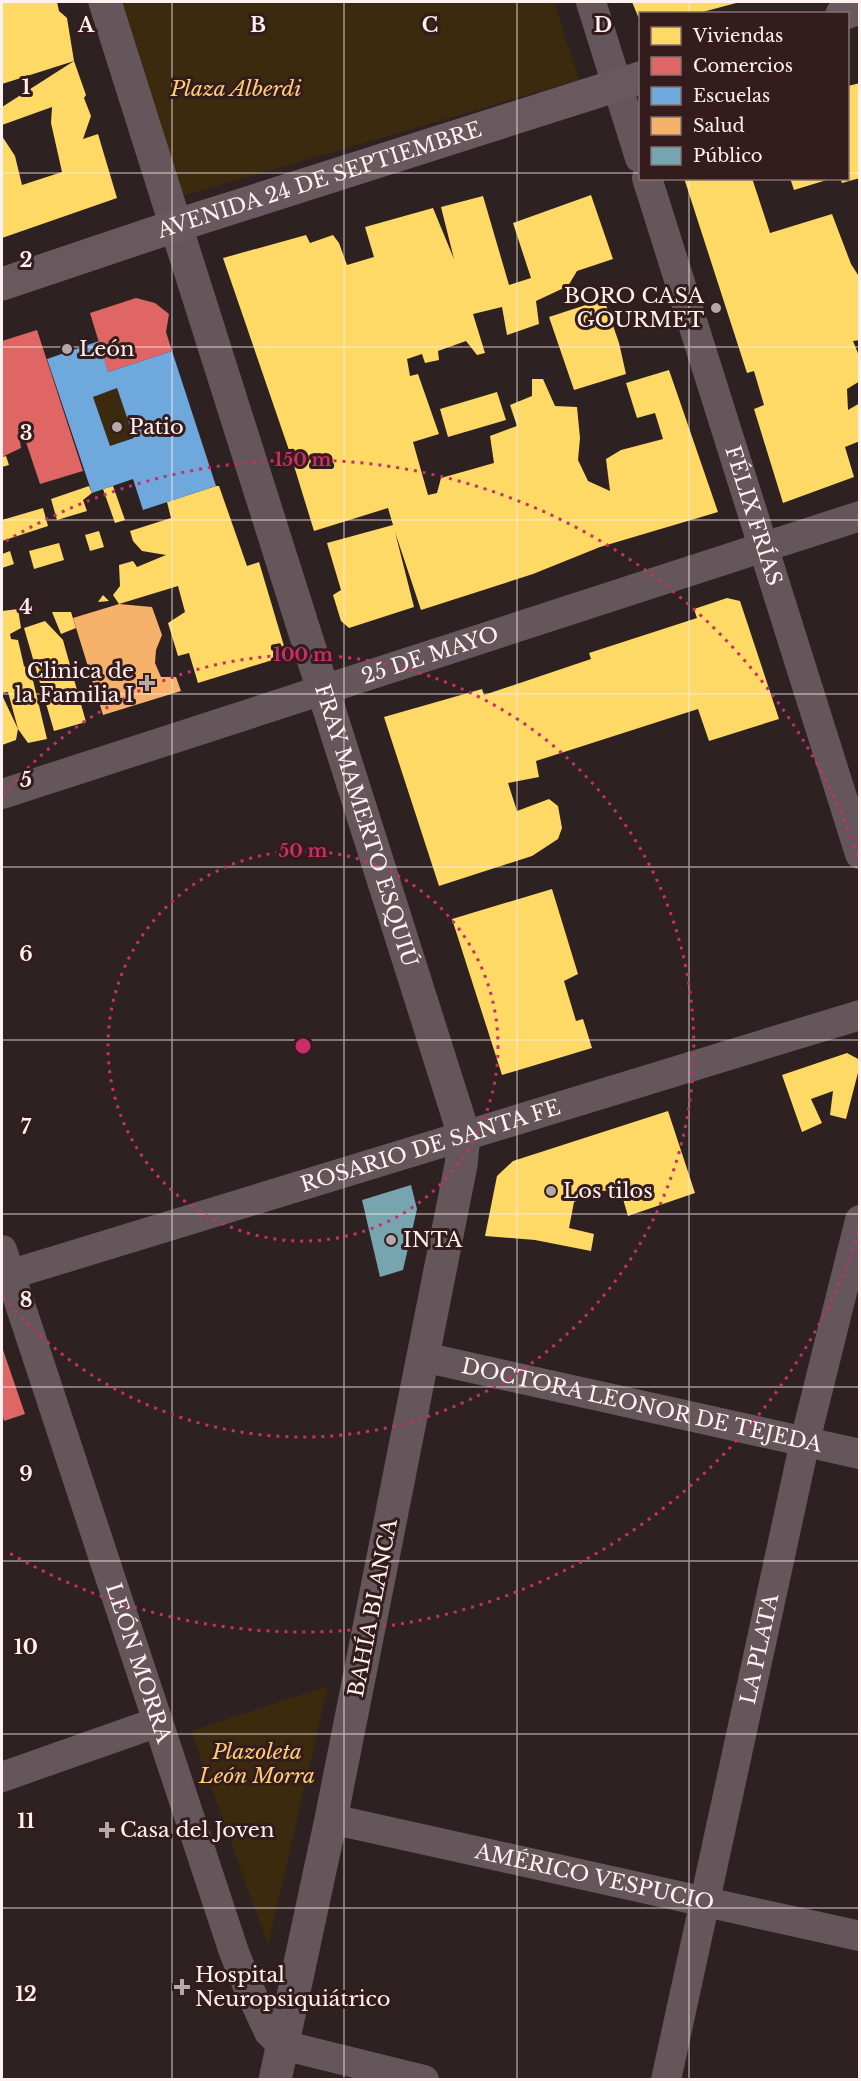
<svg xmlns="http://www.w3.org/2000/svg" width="861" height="2081" font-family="'Libre Baskerville',serif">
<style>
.green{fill:#3b2a0d}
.homes{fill:#ffd966}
.shops{fill:#e06666}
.schools{fill:#6fa8dc;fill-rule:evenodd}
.health{fill:#f6b26b}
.public{fill:#76a5af}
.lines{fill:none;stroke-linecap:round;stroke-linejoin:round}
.minor{stroke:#65565b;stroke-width:30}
.tertiary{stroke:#65565b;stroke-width:33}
.secondary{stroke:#69585d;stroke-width:33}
.grid{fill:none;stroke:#fef1f0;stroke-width:1.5;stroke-opacity:0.55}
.ring{fill:none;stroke:#c82e6a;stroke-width:3;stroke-dasharray:3 6}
.poi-dot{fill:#b5a8a8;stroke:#331c1b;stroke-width:2}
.labels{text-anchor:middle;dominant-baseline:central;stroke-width:6;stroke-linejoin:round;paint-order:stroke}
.park-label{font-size:21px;font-style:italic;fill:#fc7;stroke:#331c1b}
.street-label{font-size:21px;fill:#fef1f0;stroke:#331c1b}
.poi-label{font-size:21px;fill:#fef1f0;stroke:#331c1b;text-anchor:start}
.grid-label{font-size:20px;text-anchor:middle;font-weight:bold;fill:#fef1f0;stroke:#331c1b;stroke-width:6;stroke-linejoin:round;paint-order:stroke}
.centre{fill:#c82e6a;stroke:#331c1b;stroke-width:3}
.ring-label{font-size:18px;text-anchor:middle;font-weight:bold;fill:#c82e6a;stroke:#331c1b;stroke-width:6;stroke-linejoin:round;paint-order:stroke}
</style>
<rect width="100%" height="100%" fill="#2d2121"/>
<g class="green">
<polygon points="116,2 554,2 579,80 176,198"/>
<polygon points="117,388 134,438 110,446 93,397"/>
<polygon points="328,1686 268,1945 191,1731"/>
</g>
<g class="homes">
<polygon points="2,2 57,2 59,11 67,18 74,61 2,84"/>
<polygon points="632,2 740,2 695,14 640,14 640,21"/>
<polygon points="74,61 86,95 84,98 91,116 83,139 98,134 117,198 2,238 2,136 15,156 22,185 62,172 51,123 52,107 2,125 2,107"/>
<polygon points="860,83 860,178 842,183 840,178 848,178 848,86"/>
<polygon points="684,178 752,178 770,233 832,214 851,264 860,278 860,340 853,341 860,358 860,381 847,389 848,410 860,403 860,441 845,447 854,477 783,503 754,409 764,405 754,371 747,373"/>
<polygon points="790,178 830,178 830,179 794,190"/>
<polygon points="591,195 613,259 577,271 568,286 536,301 539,324 507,335 502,307 473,314 485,353 477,355 466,341 438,351 439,360 425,363 422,354 407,359 410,376 418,374 439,434 413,442 428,495 437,493 441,478 494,463 490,436 517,426 510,405 532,396 532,379 543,379 555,406 577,407 580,438 578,460 588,481 610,491 606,459 621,450 663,439 655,413 637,418 626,383 669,370 718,512 600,547 533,574 421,610 395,532 414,607 349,628 341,621 333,595 341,590 327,543 393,525 388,508 314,531 291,456 223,258 306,235 310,243 333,235 339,243 347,265 374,257 365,227 433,208 454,259 441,207 483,196 509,285 531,278 513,223"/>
<polygon points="604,299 619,343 626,374 574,390 549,317"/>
<polygon points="497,392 506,420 448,437 440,409"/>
<polygon points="6,456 9,465 2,467 2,457"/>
<polygon points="89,486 92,493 83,500 87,511 57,520 51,499"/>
<polygon points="113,486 125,520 115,523 103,489"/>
<polygon points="216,486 219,486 247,566 259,562 284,646 280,652 282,657 198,683 189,653 178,656 168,623 185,612 178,586 119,604 113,595 120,586 119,565 133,561 137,567 166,555 142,551 133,541 130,531 171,518 167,502"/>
<polygon points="43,508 48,526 2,541 2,520"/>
<polygon points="99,531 104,547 90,551 85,535"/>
<polygon points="59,543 64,560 34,569 29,551"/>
<polygon points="10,551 14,564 2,568 2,554"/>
<polygon points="103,595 109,601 98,602"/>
<polygon points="727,598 740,601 779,719 709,741 698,709 536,761 539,777 508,783 517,811 549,799 558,806 562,828 558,839 532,856 439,886 384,717 482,689 484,695 591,659 589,653 697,618 694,609"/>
<polygon points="18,609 21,628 10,634 11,639 18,640 24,666 31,672 47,739 28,743 18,729 8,692 2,693 2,611"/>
<polygon points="52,612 71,612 76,628 61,634"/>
<polygon points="45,621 63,640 86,722 54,731 24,628"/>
<polygon points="2,695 18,729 16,740 2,745"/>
<polygon points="552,889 578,974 564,981 576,1021 583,1019 592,1048 502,1075 452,919"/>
<polygon points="847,1053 860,1060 860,1065 846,1119 830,1115 833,1091 811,1099 822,1123 802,1132 782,1075"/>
<polygon points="668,1111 695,1193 628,1216 620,1189 594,1192 574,1202 569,1228 594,1234 591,1251 535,1240 485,1236 497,1176 513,1161"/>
</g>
<g class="shops">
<polygon points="136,298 155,303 169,314 166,332 172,351 108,372 90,313"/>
<polygon points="37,330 83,471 40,484 21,427 18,430 21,448 2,457 2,341"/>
<polygon points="2,1347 25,1414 4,1421 2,1413"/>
</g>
<path class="schools" d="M99,341L108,372L172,351L216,486L143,510L133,479L92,493L47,359ZM117,388L134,438L110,446L93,397Z"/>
<polygon class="health" points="119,604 152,607 162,635 156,650 155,663 161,677 176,677 181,691 103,715 73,618"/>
<polygon class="public" points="411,1185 417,1209 403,1270 380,1277 362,1200"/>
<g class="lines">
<g class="minor">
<polyline points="591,2 640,158"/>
<path id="s1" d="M647,178L860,854"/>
<path id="s2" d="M2,794L860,516"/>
<path id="s3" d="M2,1250L234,1952L246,1982L269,2032L282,2045L424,2080"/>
<path id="s4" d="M2,1277L860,1015"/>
<path id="s5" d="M423,1357L860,1454"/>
<polyline points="2,1777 158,1722"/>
<path id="s6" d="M331,1819L860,1936"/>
<path id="s7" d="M666,2080L805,1441L860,1220"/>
</g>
<path class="tertiary" id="s8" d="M105,2L464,1135L461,1165L331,1819L275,2080"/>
<g class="secondary">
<polyline points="842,14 860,8"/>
<path id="s9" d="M2,284L175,226L640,78"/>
</g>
</g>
<path class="grid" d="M172,2V2080M344,2V2080M517,2V2080M689,2V14M2,173H640M848,173H860M689,178V2080M2,347H860M2,520H860M2,694H860M2,867H860M2,1040H860M2,1214H860M2,1387H860M2,1561H860M2,1734H860M2,1908H860"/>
<g class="ring">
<circle cx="303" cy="1046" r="195"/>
<path d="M3 795A391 391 0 1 1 3 1297"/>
<path d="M859 1232A586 586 0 0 1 6 1551M6 541A586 586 0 0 1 859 860"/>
</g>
<g class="poi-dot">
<circle cx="716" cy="308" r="6"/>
<circle cx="67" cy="349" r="6"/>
<circle cx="117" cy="427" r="6"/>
<path d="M144 674h6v6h6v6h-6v6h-6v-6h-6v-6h6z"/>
<circle cx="551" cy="1191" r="6"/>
<circle cx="391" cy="1240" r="6"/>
<path d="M104 1821h6v6h6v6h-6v6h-6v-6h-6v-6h6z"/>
<path d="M179 1978h6v6h6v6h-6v6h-6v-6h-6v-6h6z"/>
</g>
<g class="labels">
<g class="park-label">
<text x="236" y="89">Plaza Alberdi</text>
<text x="257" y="1752">Plazoleta<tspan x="257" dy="24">León Morra</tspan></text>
</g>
<g class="street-label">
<text stroke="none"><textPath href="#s9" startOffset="334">AVENIDA 24 DE SEPTIEMBRE</textPath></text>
<text stroke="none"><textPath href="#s1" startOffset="354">FÉLIX FRÍAS</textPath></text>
<text stroke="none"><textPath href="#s2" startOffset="450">25 DE MAYO</textPath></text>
<text stroke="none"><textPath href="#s8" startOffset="864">FRAY MAMERTO ESQUIÚ</textPath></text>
<text stroke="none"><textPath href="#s4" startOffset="448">ROSARIO DE SANTA FE</textPath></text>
<text stroke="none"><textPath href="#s5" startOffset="224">DOCTORA LEONOR DE TEJEDA</textPath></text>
<text transform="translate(373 1608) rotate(-79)">BAHÍA BLANCA</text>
<text stroke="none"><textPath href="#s7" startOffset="441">LA PLATA</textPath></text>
<text stroke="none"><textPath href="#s3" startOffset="435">LEÓN MORRA</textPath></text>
<text stroke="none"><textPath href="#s6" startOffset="270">AMÉRICO VESPUCIO</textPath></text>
</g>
<g class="poi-label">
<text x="704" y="296" text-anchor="end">BORO CASA<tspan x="704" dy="24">GOURMET</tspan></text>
<text x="79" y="349">León</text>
<text x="129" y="427">Patio</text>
<text x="134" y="671" text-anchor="end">Clinica de<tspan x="134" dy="24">la Familia I</tspan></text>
<text x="563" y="1191">Los tilos</text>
<text x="403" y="1240">INTA</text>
<text x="120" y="1830">Casa del Joven</text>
<text x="195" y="1975">Hospital<tspan x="195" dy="24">Neuropsiquiátrico</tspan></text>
</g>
</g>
<g class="grid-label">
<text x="86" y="32">A</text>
<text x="258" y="32">B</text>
<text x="430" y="32">C</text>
<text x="603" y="32">D</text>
<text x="26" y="94">1</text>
<text x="26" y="267">2</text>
<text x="26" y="440">3</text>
<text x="26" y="614">4</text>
<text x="26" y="787">5</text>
<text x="26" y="961">6</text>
<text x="26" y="1134">7</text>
<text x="26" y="1307">8</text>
<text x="26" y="1481">9</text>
<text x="26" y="1654">10</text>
<text x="26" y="1828">11</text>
<text x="26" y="2001">12</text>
</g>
<circle cx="303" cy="1046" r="9" class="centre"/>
<g class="ring-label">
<text x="303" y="466">150 m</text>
<text x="303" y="661">100 m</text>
<text x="303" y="857">50 m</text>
</g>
<rect width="861" height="2081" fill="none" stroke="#fef1f0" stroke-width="6"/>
<rect x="639" y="12" width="210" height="168" fill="#331c1b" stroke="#847170" stroke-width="1.5"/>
<rect x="651" y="27" width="30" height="18" fill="#ffd966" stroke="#847170" stroke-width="1.5"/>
<text x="693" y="42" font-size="18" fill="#fef1f0">Viviendas</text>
<rect x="651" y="57" width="30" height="18" fill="#e06666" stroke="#847170" stroke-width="1.5"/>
<text x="693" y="72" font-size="18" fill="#fef1f0">Comercios</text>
<rect x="651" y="87" width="30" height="18" fill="#6fa8dc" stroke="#847170" stroke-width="1.5"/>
<text x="693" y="102" font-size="18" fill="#fef1f0">Escuelas</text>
<rect x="651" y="117" width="30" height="18" fill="#f6b26b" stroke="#847170" stroke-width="1.5"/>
<text x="693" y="132" font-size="18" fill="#fef1f0">Salud</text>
<rect x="651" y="147" width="30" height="18" fill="#76a5af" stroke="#847170" stroke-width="1.5"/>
<text x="693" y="162" font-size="18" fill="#fef1f0">Público</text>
</svg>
